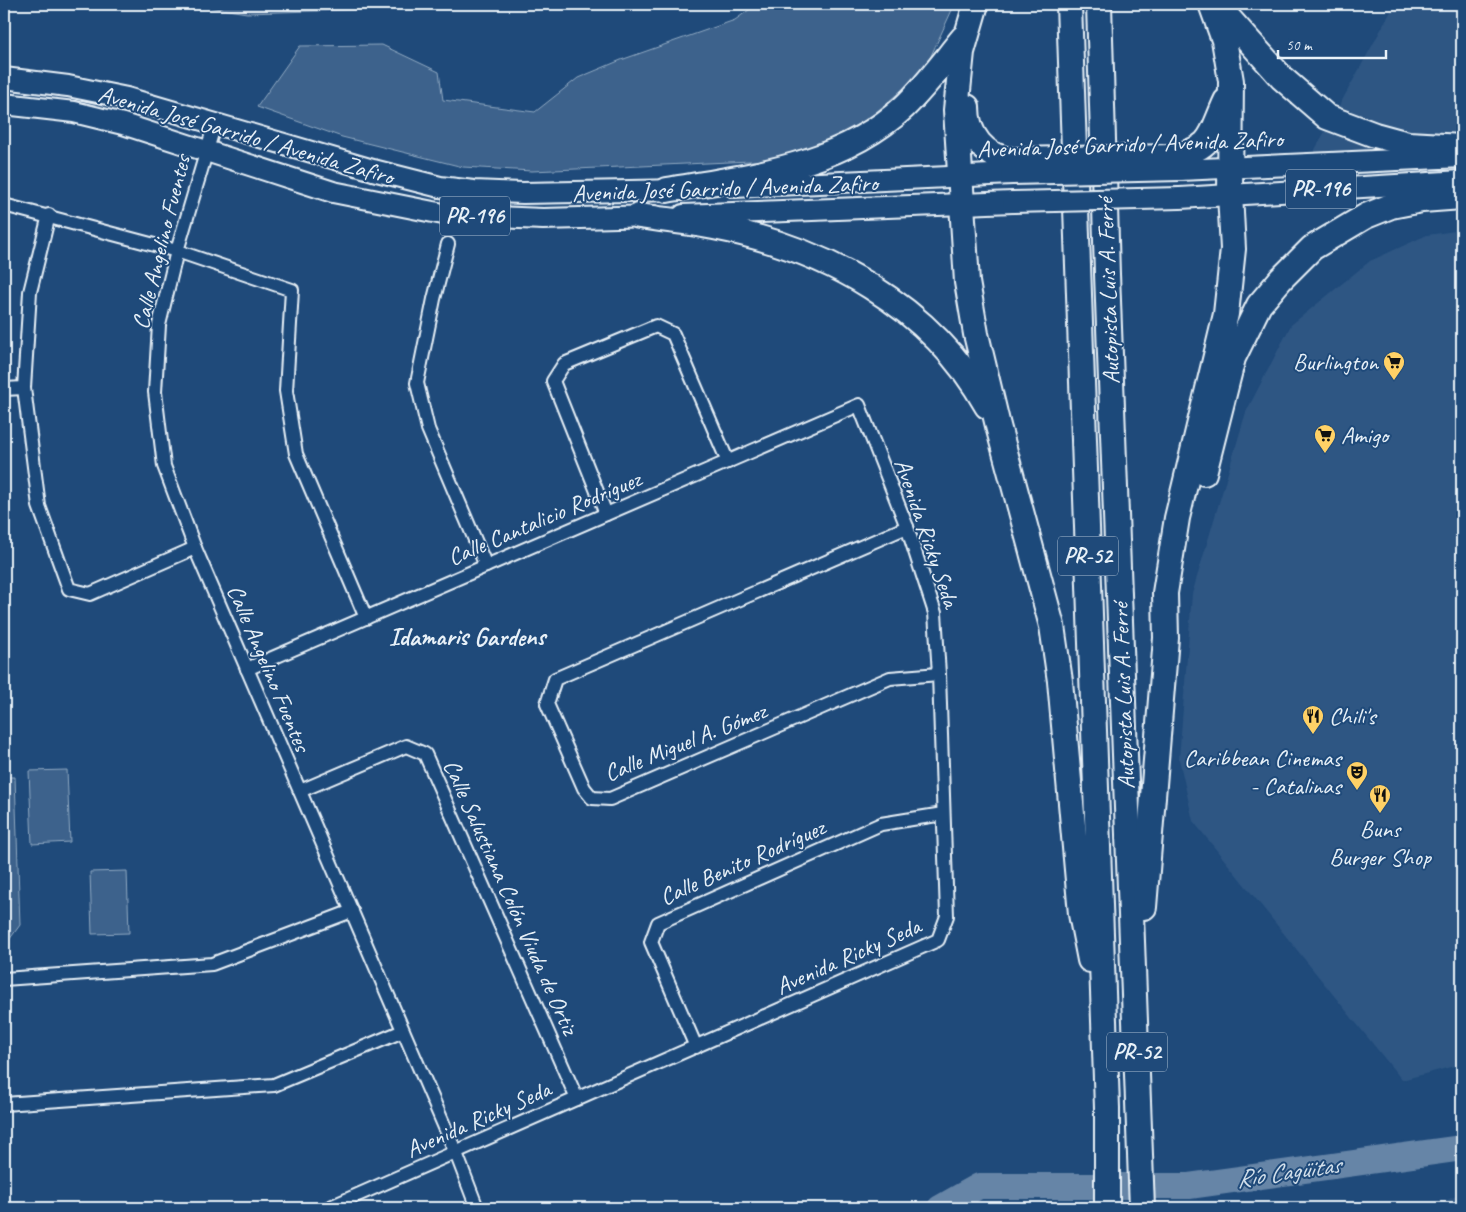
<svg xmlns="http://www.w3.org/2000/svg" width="1466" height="1212" font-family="Caveat,sans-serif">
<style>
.built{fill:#2e5683}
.green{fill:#3c628c;stroke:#92aac2}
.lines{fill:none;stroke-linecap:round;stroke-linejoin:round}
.river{stroke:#6685a7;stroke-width:26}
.minor-casing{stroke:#e8f1f8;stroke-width:16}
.primary-casing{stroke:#e8f1f8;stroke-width:24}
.motorway-casing{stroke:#e8f1f8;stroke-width:28}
.minor{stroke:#1f4a7a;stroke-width:12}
.primary{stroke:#1f4a7a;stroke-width:20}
.motorway{stroke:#1f4a7a;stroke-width:24}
.primary-bridge-casing{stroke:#e8f1f8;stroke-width:24;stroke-linecap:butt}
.motorway-bridge-casing{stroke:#e8f1f8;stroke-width:28;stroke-linecap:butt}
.primary-bridge{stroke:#1f4a7a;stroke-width:20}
.motorway-bridge{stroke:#1f4a7a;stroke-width:24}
.labels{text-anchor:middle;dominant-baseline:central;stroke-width:4;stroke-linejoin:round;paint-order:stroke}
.shield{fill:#1f4a7a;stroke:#acbfd2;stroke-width:1}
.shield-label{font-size:22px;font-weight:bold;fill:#e8f1f8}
.street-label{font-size:24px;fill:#e8f1f8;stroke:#1f4a7a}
.poi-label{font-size:24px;fill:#e8f1f8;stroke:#1f4a7a;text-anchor:end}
.neighbourhood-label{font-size:25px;font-weight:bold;fill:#e8f1f8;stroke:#1f4a7a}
.water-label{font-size:25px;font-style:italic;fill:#d4e1ec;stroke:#1f4a7a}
</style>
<rect width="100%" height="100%" fill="#1f4a7a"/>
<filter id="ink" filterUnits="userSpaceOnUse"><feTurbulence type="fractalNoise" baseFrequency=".02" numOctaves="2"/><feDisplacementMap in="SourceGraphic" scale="10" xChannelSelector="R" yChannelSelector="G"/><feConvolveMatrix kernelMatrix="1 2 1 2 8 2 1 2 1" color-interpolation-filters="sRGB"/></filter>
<g filter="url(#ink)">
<g class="built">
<polygon points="1395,4 1462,4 1462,182 1289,197"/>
<polygon points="1462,230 1462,1064 1402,1080 1193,821 1179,759 1192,594 1246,412 1291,325 1370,261 1427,235"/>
<polygon points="1462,1194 1462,1208 1420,1208 1431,1206"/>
</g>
<g class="green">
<polygon points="189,4 394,4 378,9 247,13"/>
<polygon points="757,4 951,4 952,10 924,71 868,119 813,148 773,160 532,171 463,167 342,137 257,107 300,46 382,45 439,72 443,100 535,112 578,78 621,60 735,20"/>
<polygon points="67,770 70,842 32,844 29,771"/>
<polygon points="4,777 15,777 20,925 9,940 4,940"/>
<polygon points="127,871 129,933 92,934 90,872"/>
</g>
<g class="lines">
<polyline class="river" points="940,1208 979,1186 1189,1186 1462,1148"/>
<g class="minor-casing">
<g id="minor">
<polyline points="215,123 177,251 159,325 155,392 164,466 195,548 456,1153 477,1208"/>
<polyline points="4,205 177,251 292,290 286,391 296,454 366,618"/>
<polyline points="49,215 30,292 24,388 39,506 69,589 90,594 195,548"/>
<polyline points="448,244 434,299 417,383 428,429 486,566"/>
<polyline points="4,389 24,388"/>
<polyline points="606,514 553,381 564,364 656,326 673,334 728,462"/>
<polyline points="907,527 555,679 547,704 584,788 592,798 610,799 890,678 939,674"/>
<polyline points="247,669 859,405 907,527 935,613 939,674 947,916 938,940 328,1208"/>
<polyline points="300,791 406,746 425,754 577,1099"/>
<polyline points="4,979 212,964 352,911"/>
<polyline points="696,1047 651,942 658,923 881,824 943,814"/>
<polyline points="4,1104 274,1085 403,1031"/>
</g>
</g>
<g class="primary-casing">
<g id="primary">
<polyline points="4,78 68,86 127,98 373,170 440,187 474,191 523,193 682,190"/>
<polyline points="4,104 74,112 123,124 333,192 448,215 543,219 654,216"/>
<polyline points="1180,170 1462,157"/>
<polyline points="734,187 1012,174"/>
<polyline points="1180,198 1462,181"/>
<polyline points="683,215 1013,202"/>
</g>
</g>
<g class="motorway-casing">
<g id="motorway">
<polyline points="976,4 962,52 956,110 967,282 976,334 998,426 1052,626 1060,681 1081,914 1090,960"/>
<polyline points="1069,4 1107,1108 1107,1208"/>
<polyline points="1099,4 1107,274 1142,1208"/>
<polyline points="1216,4 1282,78 1327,117 1375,135 1408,144 1462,147"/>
<path d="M967,107C967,135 984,157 1012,160"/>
<path d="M1173,157C1215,147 1210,135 1226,101"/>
<path d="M667,190C748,176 840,167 904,107C926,86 944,61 963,38"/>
<path d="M639,216C664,220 689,222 714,227C824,248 931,305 987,406"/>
<polyline points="1204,473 1233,358 1259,305 1281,279 1312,248 1366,216 1391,206 1422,200 1462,197"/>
<polyline points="1144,907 1166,638 1165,593 1177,518 1226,314 1233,249 1230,194 1231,81 1224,40 1211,4"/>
</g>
</g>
<use href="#minor" class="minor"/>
<use href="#primary" class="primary"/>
<use href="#motorway" class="motorway"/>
<g class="primary-bridge-casing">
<g id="primary-bridge">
<polyline points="1012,174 1180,170"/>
<polyline points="1013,202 1180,198"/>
</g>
</g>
<g class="motorway-bridge-casing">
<polyline id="motorway-bridge" points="1012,160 1173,157"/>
</g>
<use href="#primary-bridge" class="primary-bridge"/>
<use href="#motorway-bridge" class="motorway-bridge"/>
</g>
</g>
<defs>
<g id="supermarket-pin" transform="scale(1.125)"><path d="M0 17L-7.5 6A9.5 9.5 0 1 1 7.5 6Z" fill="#ffd166" stroke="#1f4a7a"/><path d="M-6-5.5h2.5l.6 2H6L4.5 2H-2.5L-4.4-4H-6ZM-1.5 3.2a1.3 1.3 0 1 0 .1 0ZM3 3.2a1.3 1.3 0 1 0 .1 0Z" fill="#111"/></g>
<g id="restaurant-pin" transform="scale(1.125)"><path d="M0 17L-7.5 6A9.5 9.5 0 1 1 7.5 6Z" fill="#ffd166" stroke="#1f4a7a"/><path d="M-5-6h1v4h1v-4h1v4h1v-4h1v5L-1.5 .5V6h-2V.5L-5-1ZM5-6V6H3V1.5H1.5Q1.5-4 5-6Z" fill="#111"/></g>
<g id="theatre-pin" transform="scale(1.125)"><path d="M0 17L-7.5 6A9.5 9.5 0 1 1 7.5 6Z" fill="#ffd166" stroke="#1f4a7a"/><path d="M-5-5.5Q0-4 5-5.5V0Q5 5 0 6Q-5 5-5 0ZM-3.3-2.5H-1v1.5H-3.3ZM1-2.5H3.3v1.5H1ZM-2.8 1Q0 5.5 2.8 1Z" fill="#111"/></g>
</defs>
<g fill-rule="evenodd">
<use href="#supermarket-pin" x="1394" y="362"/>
<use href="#supermarket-pin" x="1325" y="435"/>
<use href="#restaurant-pin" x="1313" y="716"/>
<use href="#theatre-pin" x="1357" y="772"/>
<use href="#restaurant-pin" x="1380" y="795"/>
</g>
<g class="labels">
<g class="shield">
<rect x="1286" y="169.5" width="70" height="39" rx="4"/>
<rect x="440" y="196.5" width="70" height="39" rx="4"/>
<rect x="1058" y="536.5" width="60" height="39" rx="4"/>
<rect x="1107" y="1032.5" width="60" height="39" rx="4"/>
</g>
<g class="shield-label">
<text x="1321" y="189">PR-196</text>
<text x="475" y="216">PR-196</text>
<text x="1088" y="556">PR-52</text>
<text x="1137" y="1052">PR-52</text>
</g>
<g class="street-label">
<text transform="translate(246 135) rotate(16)">Avenida José Garrido / Avenida Zafiro</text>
<text transform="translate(1130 144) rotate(-2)">Avenida José Garrido / Avenida Zafiro</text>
<text transform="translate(725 188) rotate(-2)">Avenida José Garrido / Avenida Zafiro</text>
<text transform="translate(161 242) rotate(-76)">Calle Angelino Fuentes</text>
<text transform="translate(1108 291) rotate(-92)">Autopista Luis A. Ferré</text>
<text transform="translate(544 518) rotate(-23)">Calle Cantalicio Rodríguez</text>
<text transform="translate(927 533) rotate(71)">Avenida Ricky Seda</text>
<text transform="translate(269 668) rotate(67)">Calle Angelino Fuentes</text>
<text transform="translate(1123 696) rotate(-92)">Autopista Luis A. Ferré</text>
<text transform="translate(685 742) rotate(-22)">Calle Miguel A. Gómez</text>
<text transform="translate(742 862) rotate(-24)">Calle Benito Rodríguez</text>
<text transform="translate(511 897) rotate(66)">Calle Salustiana Colón Viuda de Ortiz</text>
<text transform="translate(848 956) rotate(-24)">Avenida Ricky Seda</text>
<text transform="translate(478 1119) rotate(-24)">Avenida Ricky Seda</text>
</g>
<g class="poi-label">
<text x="1378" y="362">Burlington</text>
<text x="1341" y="435" text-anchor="start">Amigo</text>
<text x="1329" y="716" text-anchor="start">Chili's</text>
<text x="1341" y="758">Caribbean Cinemas<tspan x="1341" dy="28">- Catalinas</tspan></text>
<text x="1380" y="829" text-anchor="middle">Buns<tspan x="1380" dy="28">Burger Shop</tspan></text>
</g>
<g class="neighbourhood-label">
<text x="467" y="637">Idamaris Gardens</text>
</g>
<g class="water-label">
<text transform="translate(1288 1172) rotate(-8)">Río Cagüitas</text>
</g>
</g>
<rect width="1466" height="1212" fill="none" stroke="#1f4a7a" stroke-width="20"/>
<rect x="10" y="10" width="1446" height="1192" fill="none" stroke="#e8f1f8" stroke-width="2" filter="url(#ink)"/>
<path d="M1278 50v8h108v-8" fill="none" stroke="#e8f1f8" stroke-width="2.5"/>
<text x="1286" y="50" font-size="15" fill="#e8f1f8" stroke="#1f4a7a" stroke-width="4" paint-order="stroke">50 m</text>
</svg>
